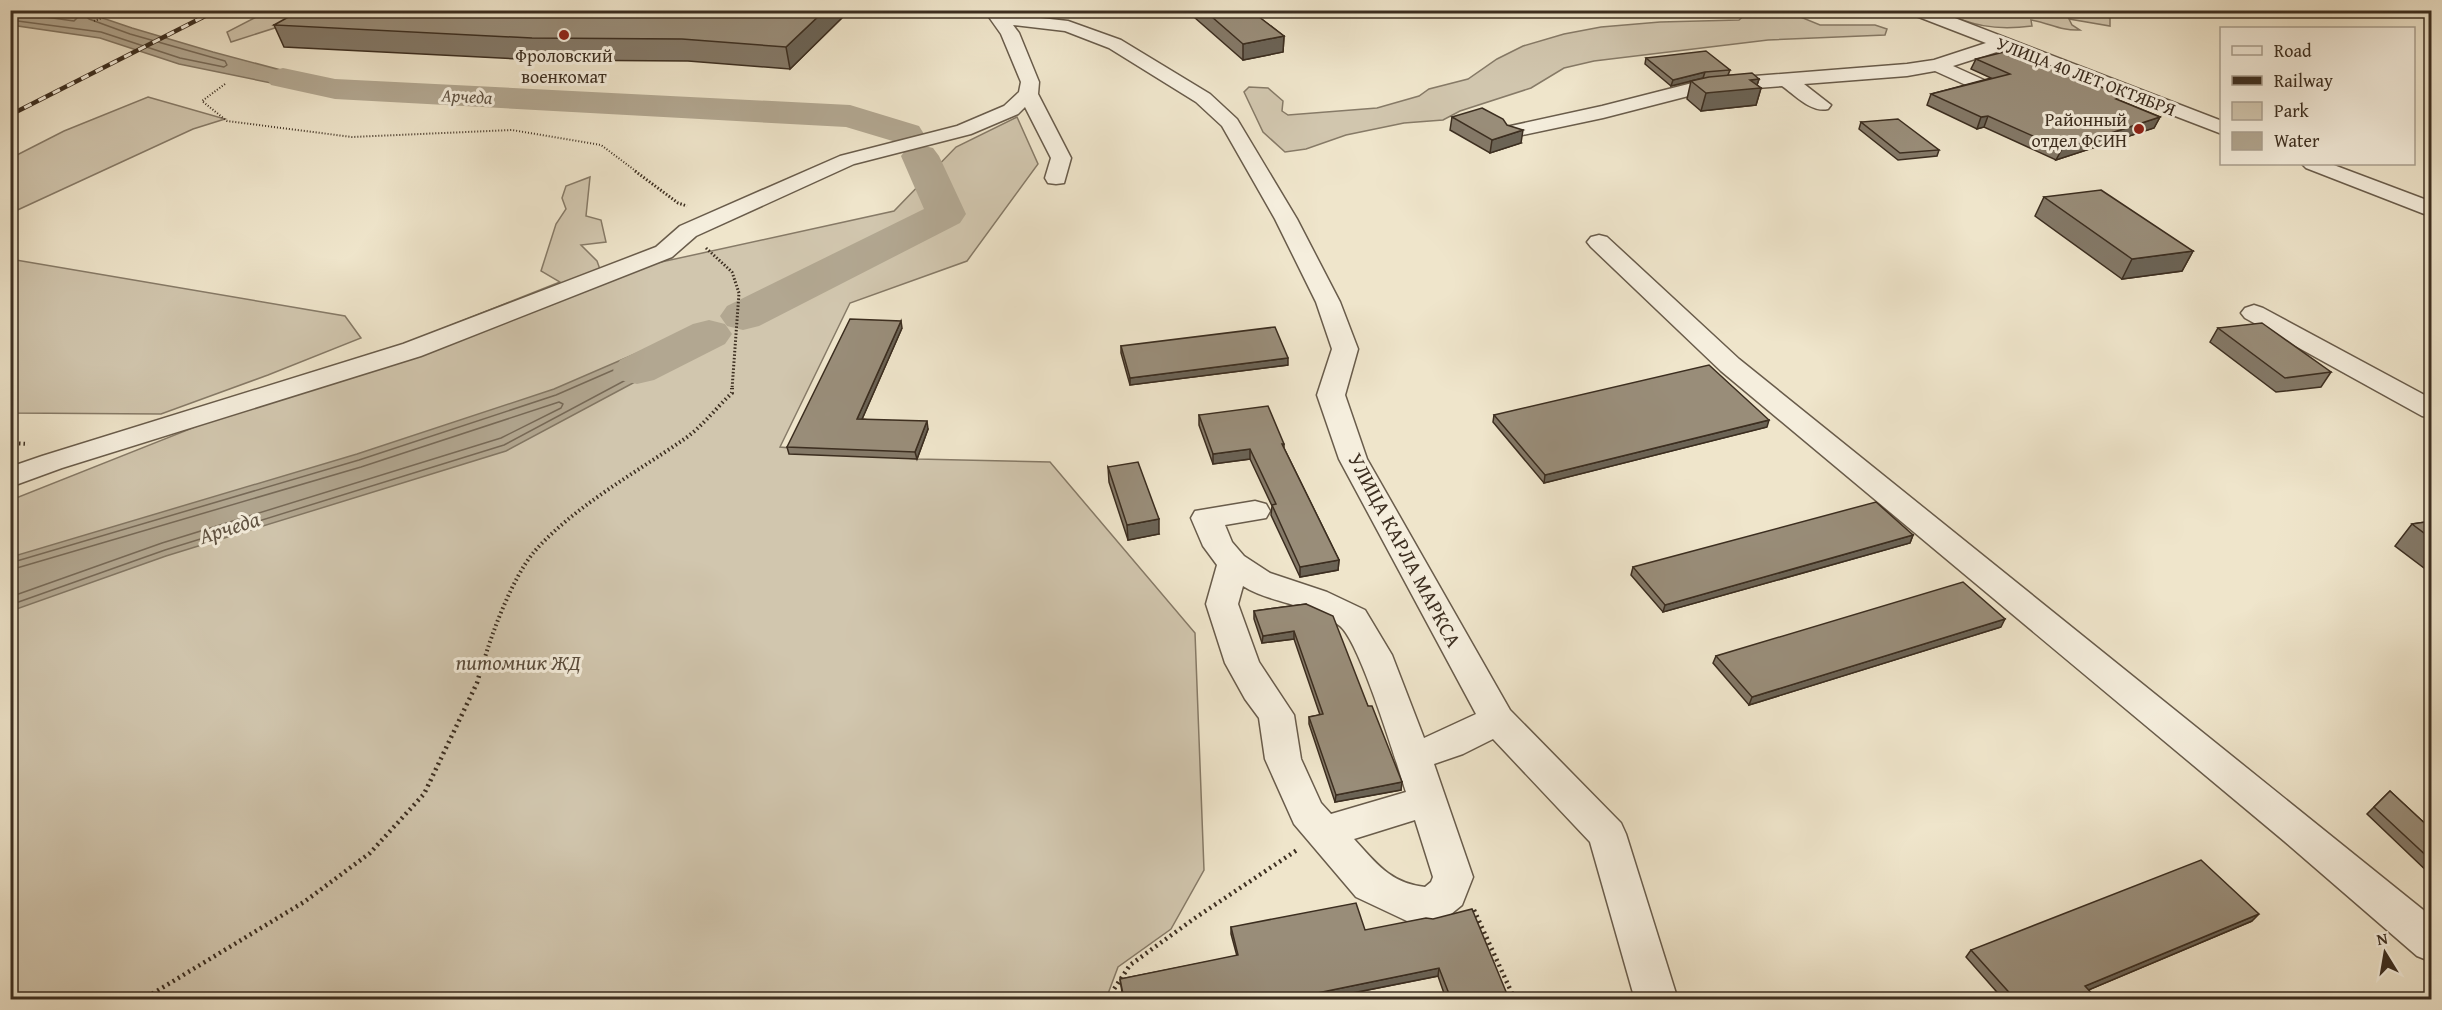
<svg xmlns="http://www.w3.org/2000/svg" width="2442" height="1010" font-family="'Gentium Book Plus',serif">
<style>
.green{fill:#d1c6ae;stroke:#867a67;stroke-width:1.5}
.water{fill:#b2a791;stroke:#837764;stroke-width:1.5}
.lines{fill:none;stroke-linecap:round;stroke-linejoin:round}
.shore{stroke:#776a58;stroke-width:1.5}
.river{fill:#b2a791;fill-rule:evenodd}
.minor-casing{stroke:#695c4b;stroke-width:3}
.path-far3{stroke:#3c2e20;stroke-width:2;stroke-dasharray:1 2;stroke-linecap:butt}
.path-far2{stroke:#3c2e20;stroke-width:3;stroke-dasharray:1.5 2;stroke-linecap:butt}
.path-far1{stroke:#3c2e20;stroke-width:4;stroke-dasharray:1.5 3;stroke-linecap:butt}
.path{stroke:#3c2e20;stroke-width:4.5;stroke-dasharray:2 4;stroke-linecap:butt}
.minor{fill:#f5eedd;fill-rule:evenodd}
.rail-casing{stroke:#3c2e20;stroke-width:4.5}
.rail{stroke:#f5eedd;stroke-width:3;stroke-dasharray:8;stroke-linecap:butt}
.wall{fill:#847968;stroke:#3c2e20;stroke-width:1.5}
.shaded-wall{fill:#6b6355;stroke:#3c2e20;stroke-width:1.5}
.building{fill:#998d79;stroke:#3c2e20;stroke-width:1.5}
.poi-dot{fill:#8f2418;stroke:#f5eedd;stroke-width:2}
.labels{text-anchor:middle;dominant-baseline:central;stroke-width:6;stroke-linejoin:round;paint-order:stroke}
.far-poi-label{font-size:18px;fill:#3c2e20;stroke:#f5eedd}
.far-street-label{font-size:18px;fill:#3c2e20;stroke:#f5eedd}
.far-water-label{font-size:18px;font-style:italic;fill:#5f5242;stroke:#f5eedd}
.street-label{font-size:21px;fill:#3c2e20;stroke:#f5eedd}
.park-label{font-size:21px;font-style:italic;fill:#5a4c3c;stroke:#f5eedd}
.water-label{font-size:22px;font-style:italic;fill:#5f5242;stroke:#f5eedd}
</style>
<rect width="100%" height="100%" fill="#efe5cb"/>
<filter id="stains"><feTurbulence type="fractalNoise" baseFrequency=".00333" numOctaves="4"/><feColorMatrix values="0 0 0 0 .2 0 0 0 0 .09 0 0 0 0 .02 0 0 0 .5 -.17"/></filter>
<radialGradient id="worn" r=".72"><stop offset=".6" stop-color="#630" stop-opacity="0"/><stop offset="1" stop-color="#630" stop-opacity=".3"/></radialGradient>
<g class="green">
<polygon points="268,11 328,11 231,42 227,32"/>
<polygon points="1740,11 1786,11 1820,25 1875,25 1887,29 1885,35 1768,40 1594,61 1564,68 1531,88 1460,111 1443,120 1404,123 1346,135 1306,149 1285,152 1263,132 1244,92 1249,87 1268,88 1283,101 1282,111 1288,115 1377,108 1419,96 1429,89 1468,79 1497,59 1523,46 1564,34 1601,27 1660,22 1739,20 1746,14"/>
<path d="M1936,11H2093L2110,18V26L2069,19L2072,25L2080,30C2060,31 2050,23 2031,20L2032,26C1992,31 1974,25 1936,11Z"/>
<polygon points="148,97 225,119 193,129 11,213 11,158 64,131"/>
<polygon points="1017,117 1038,164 967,261 850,303 780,447 917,459 1050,462 1195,633 1204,870 1171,929 1118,967 1106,999 11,1000 11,500 560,282 541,271 556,224 566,209 562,198 566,186 590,177 586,216 601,220 606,242 581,245 597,261 602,275 894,211 956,147"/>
<polygon points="10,259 345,316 361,338 268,375 161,414 11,413"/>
</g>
<g class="water">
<polygon points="11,10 82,11 132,28 213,52 371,94 330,95 179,64 100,38 11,25"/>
<polygon points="702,325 706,344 506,451 166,556 11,611 11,557 357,454 554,389"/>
</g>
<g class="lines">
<g class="shore">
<polyline points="10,12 74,21 77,18 76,10"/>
<polyline points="10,20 101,32 180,58 224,67 227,65 225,61 130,34 89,19 85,16 84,10"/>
<polyline points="10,563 359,460 556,395 694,335 698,337 697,342 504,445 165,550 10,605"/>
<polyline points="10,570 361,467 559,402 563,404 561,408 501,438 162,543 10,597"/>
</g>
<g class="river">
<polygon points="283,68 335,79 850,105 919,126 924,134 919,142 906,145 846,127 335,99 271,85 266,78 271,71"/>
<polygon points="920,145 933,148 939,156 966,214 960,223 759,326 743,330 727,326 720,316 727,306 924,209 901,156 907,148"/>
<polygon points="709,320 725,324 732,334 725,344 654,380 637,384 620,380 613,370 620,360 693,324"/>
</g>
<g class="minor-casing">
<g id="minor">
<path d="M984,10H1001L1014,15L1068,21L1121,40L1210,94L1237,119L1297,219L1340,302L1358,349L1345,395L1367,459L1510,710L1621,823L1626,834L1678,1000H1635L1590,842L1493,739L1463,754L1434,764L1473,877L1462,905L1445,919L1431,924L1407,921L1356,897L1294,824L1265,759L1259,718L1245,699L1225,663L1206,604L1217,565L1203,546L1191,518L1195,511L1255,501L1266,504L1270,511L1266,518L1225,525L1232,542L1244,556L1270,573L1327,592L1365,610L1392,655L1424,738L1476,714L1339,459L1317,395L1332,349L1316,302L1275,219L1222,126L1196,102L1109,48L1065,31L1013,25L1019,33L1039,82L1038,94L1071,158L1064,183L1056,184L1048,183L1045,178L1051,158L1025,107L1018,114L971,134L854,164L696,236L672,257L421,356L62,468L10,487V467L42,456L403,344L656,247L680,226L840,156L957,126L1004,106L1019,92L1021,82L1001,34ZM1243,586C1269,603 1315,605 1340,626C1360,642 1396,762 1406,792L1331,814L1321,803L1301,759L1294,715L1259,662L1238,604ZM1415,820L1433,877L1431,882L1425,887C1390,883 1376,863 1354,839Z"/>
<path d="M1909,10H1934L2222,121V134L2003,50L1953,66L1984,80L1987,84L1984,88L1977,90L1935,71L1907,76L1804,84L1831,105L1828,109C1811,113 1795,95 1782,86L1704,92L1603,118L1513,137L1506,135L1503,131L1506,127L1602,106L1704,80L1907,64L1934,60L1986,43L1911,14Z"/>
<polygon points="2302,164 2331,164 2432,202 2432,217 2306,168"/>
<polygon points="1599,235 1607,237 1739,359 2432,917 2432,962 2417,956 2284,841 1721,371 1591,247 1587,242 1591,237"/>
<polygon points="2254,305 2263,308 2432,399 2432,418 2422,416 2245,318 2241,313 2245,308"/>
</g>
</g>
<g class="path-far3">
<polyline points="94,21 124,10"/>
<polyline points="225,84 202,101 227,121 352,137 512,130 601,145 637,172"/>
</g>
<g class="path-far2">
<polyline points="635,171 678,203 687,206"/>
<polyline points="706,248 732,272 739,293 732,389"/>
</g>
<g class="path-far1">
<polyline points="10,443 28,444"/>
<path d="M483,664C492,632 513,577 534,552C572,508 635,473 683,440C701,428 716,408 732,393V388"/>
</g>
<g class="path">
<polyline points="1474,910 1515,1000"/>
<polyline points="142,1000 304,902 370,853 424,794 477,683 483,662"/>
<polyline points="1112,1000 1112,992 1130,965 1195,918 1297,850"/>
</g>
<use href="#minor" class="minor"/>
<g class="rail-casing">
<polyline id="rail" points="10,115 217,10"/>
</g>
<use href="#rail" class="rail"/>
</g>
<g class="wall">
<polygon points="850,10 790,69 688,61 539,60 284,47 274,25"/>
<polygon points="1186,10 1280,10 1256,15 1284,36 1283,52 1243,60"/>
<polygon points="1646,58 1730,70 1728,75 1759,79 1757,85 1761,88 1756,105 1701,111 1687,99 1691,81 1704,78 1671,86 1645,64"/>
<polygon points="1976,59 2121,101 2160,117 2154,128 2056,160 1984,127 1977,129 1927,105 1931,94 1991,78 1971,69"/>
<polygon points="1452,117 1521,143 1490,153 1450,130"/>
<polygon points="1861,122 1939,150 1937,156 1898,160 1859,129"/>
<polygon points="2044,197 2193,251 2182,271 2122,279 2035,216"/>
<polygon points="902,328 862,419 928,429 917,459 789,454 787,447"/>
<polygon points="2218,328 2331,372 2321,387 2276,392 2210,342"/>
<polygon points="1121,346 1288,365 1130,385 1121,353"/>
<polygon points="1199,415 1284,444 1284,448 1339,560 1338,570 1300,577 1271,515 1272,506 1250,459 1213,464 1199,425"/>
<polygon points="1494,415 1767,427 1544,483 1493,422"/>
<polygon points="1108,467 1159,534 1128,540 1109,482"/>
<polygon points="2432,521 2432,574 2395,546 2412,524"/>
<polygon points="1913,535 1910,543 1663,612 1631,575 1633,567"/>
<polygon points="1306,604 1368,706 1401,790 1335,802 1309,724 1309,717 1320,715 1294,639 1262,643 1254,619 1254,611"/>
<polygon points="2001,627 1749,705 1713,663 1716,656"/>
<polygon points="2390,791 2432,830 2432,876 2367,814"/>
<polygon points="2252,921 2088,990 2097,999 2003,999 1966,957 1971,950"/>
<polygon points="1231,927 1365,930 1509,999 1446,999 1438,976 1323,999 1123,999 1120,979 1237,956 1231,934"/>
</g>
<g class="shaded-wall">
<polygon points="825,10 850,10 790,69 786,47"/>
<polygon points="1239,10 1280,10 1239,18"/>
<polygon points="1284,36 1283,52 1243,60 1243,44"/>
<polygon points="1705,72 1703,78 1671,86 1673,80"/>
<polygon points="1759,79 1756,88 1761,88 1756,105 1701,111 1706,93 1750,80"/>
<polygon points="1988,116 1984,127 1977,129 1981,117"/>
<polygon points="2160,117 2154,128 2056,160 2062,149"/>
<polygon points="1523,130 1521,143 1490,153 1492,140"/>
<polygon points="2193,251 2182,271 2122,279 2132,259"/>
<polygon points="901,321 902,328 859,426 857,419"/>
<polygon points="1288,358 1288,365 1130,385 1130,378"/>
<polygon points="1769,420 1767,427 1544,483 1545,475"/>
<polygon points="927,421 928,429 917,459 915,452"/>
<polygon points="1250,449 1250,459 1213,464 1213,454"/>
<polygon points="1159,519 1159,534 1128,540 1127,525"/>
<polygon points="1913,535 1910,543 1663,612 1665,605"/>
<polygon points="1339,560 1338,570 1300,577 1300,567"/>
<polygon points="2005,619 2001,627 1749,705 1752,697"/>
<polygon points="1294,631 1294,639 1262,643 1263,636"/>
<polygon points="1402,782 1401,790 1335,802 1336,795"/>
<polygon points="2259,914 2252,921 2079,994 2085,986"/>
<polygon points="1439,968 1438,976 1322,999 1288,999"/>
</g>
<g class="building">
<polygon points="301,10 825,10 786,47 682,39 532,38 274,25"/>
<polygon points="1204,10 1250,10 1284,36 1243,44"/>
<polygon points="2012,50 2123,96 2116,99 2160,117 2062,149 1988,116 1981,117 1931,94 2010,74 1976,59"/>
<polygon points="1706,51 1730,70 1705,72 1673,80 1646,58"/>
<polygon points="1752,73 1759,79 1750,80 1761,88 1706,93 1691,81 1709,77"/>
<polygon points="1482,108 1503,119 1507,125 1523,130 1492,140 1452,117"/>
<polygon points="1898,119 1939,150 1900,153 1861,122"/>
<polygon points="2101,190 2193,251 2132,259 2044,197"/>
<polygon points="850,319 901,321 857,419 927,421 915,452 787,447"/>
<polygon points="2262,323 2331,372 2285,378 2218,328"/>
<polygon points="1275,327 1288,358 1130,378 1121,346"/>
<polygon points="1709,365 1769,420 1545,475 1494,415"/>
<polygon points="1268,406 1284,444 1282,444 1339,560 1300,567 1272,505 1276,504 1250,449 1213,454 1199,415"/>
<polygon points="1138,462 1159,519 1127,525 1108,467"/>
<polygon points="1876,502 1913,535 1665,605 1633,567"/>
<polygon points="2432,521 2432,539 2412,524"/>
<polygon points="1963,582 2005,619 1752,697 1716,656"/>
<polygon points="1306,604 1333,616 1368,706 1372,706 1402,782 1336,795 1309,717 1323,714 1294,631 1263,636 1254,611"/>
<polygon points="2390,791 2432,830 2432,861 2374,807"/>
<polygon points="2201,860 2259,914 2085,986 2097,999 2015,999 1971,950"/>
<polygon points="1356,903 1365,930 1426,918 1433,919 1472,909 1509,999 1451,999 1439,968 1288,999 1124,999 1120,979 1238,955 1231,927"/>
</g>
<g class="poi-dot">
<circle cx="564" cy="35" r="6"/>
<circle cx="2139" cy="129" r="6"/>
</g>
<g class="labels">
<g class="far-poi-label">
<text x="564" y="55">Фроловский<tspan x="564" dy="21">военкомат</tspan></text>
<text x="2127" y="119" text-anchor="end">Районный<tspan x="2127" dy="21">отдел ФСИН</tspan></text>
</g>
<g class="far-street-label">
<text transform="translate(2086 76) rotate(21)">УЛИЦА 40 ЛЕТ ОКТЯБРЯ</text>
</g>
<g class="far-water-label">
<text transform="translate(467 96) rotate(3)">Арчеда</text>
</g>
<g class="street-label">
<text transform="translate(1405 550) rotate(62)">УЛИЦА КАРЛА МАРКСА</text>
</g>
<g class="park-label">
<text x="518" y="662">питомник ЖД</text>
</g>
<g class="water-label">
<text transform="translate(229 527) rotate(-18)">Арчеда</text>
</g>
</g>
<rect width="2442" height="1010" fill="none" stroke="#efe5cb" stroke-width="36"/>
<rect x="12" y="12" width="2418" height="986" fill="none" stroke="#3c2e20" stroke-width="3"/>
<rect x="18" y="18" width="2406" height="974" fill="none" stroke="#3c2e20" stroke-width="1.5"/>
<rect x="2220" y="27" width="195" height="138" fill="#f5eedd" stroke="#aba191" stroke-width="1.5"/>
<rect x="2232" y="46" width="30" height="9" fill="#f5eedd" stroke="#aba191" stroke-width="1.5"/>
<text x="2274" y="57" font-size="18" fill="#3c2e20">Road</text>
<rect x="2232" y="76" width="30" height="9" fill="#3c2e20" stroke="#aba191" stroke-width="1.5"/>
<text x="2274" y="87" font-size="18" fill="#3c2e20">Railway</text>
<rect x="2232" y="102" width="30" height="18" fill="#d1c6ae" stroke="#aba191" stroke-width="1.5"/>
<text x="2274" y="117" font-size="18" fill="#3c2e20">Park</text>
<rect x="2232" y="132" width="30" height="18" fill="#b2a791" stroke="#aba191" stroke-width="1.5"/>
<text x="2274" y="147" font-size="18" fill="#3c2e20">Water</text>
<g transform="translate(2385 953) rotate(349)" stroke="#f5eedd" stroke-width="4.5" paint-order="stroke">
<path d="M0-4.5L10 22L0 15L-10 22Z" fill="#3c2e20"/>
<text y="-9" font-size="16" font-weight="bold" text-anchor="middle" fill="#3c2e20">N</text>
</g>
<rect width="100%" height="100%" filter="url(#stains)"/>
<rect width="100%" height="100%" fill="url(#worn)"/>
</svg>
